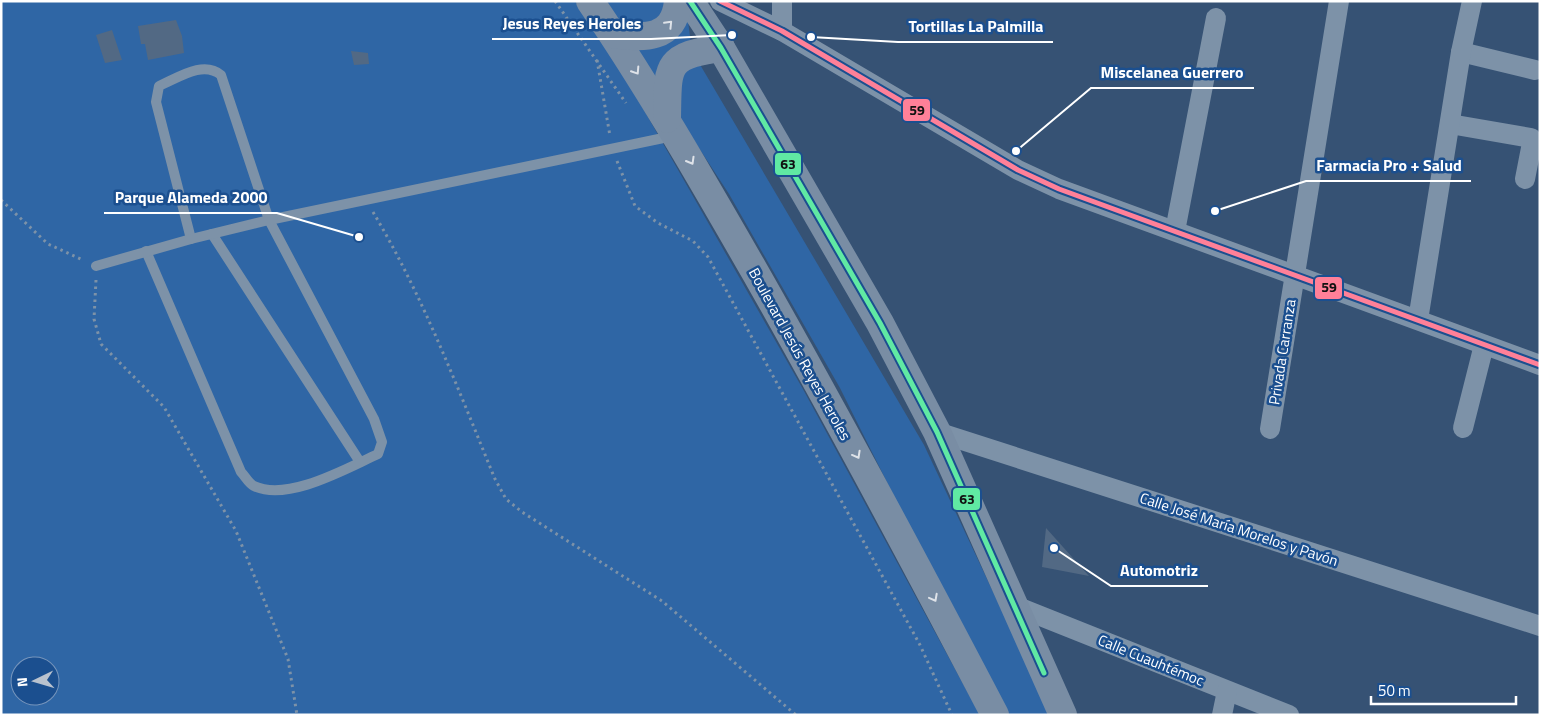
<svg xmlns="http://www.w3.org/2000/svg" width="1541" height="716" font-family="'Titillium Web',sans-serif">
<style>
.green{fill:#2f66a5;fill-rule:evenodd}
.building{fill:#526984}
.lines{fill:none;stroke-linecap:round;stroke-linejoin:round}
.path{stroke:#7d92a8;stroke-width:3;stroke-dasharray:2.5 4;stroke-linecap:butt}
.lane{stroke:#7d92a8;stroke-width:10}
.street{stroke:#7d92a8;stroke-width:20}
.secondary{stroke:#798da4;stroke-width:28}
.bus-1-casing{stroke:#1b4f8f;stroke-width:9}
.bus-2-casing{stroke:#1b4f8f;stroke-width:9}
.bus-1{stroke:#60e9a3;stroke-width:5}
.bus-2{stroke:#ff8098;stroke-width:5}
.oneway{stroke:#dee2e8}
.labels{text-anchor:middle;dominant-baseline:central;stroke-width:5;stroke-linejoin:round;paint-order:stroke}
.street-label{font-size:15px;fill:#fff;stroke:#1b4f8f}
.leader{fill:none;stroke:#fff;stroke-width:2}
.callout-dot{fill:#fff;stroke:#1b4f8f;stroke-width:2}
.callout-label{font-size:16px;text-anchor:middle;font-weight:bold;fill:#fff;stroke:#1b4f8f;stroke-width:5;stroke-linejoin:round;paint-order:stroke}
.line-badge{stroke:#1b4f8f;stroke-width:2}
.pale-badge-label{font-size:14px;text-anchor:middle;font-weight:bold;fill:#111}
</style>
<rect width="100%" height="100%" fill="#365274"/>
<g class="green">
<path d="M1,1H575L628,82L804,391L980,715H1ZM20,666H50V696H20Z"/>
<polygon points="607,1 677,1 687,14 692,51 924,445 1051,715 1003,715 840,388 729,194 636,52"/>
</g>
<g class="building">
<polygon points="176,20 182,36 184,53 148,60 145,44 141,44 138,26"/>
<polygon points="112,30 122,60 105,63 96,35"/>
<polygon points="351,51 368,53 369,64 354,65"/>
<polygon points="1046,528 1089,576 1042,567"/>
</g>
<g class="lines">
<g class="path">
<polyline points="555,1 626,103"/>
<polyline points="597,60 610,136"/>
<polyline points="617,161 635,206 658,223 693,241 708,257 920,645 952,715"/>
<polyline points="1,200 48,244 83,260"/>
<path d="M373,212C423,296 458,389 495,479L506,499L522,512L662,601L796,715"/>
<polyline points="96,280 94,319 101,344 164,407 236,531 288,659 297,715"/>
</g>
<g class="lane">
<polyline points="212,234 360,462"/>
<path d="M146,251L241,472C245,476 249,484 254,486C288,502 347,468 378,454L382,442L374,419L269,220L221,75C203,60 178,78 159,86L156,102L191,239"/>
<polyline points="96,266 191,239 269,220 673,136"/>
</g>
<g class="street">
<polyline points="720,1 782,31 1018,170 1059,189 1540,365"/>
<polyline points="782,1 782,31"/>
<polyline points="1461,52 1535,70"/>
<polyline points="1450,124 1531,138 1532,143 1525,179"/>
<polyline points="1175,231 1216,18"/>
<polyline points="1418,320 1461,52 1472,1"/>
<polyline points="1463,428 1484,345"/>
<polyline points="1270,429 1339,1"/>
<polyline points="937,432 1540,626"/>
<polyline points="1013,605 1289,715"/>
<polyline points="1222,715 1227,691"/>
</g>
<g class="secondary">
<path d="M590,1C650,89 702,180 755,272C838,418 917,566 995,715"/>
<polyline points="690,1 721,48 880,323 937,432 1063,715"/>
<path d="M613,34C643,38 674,41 678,1"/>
<path d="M667,119C668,66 664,56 721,48"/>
</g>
<g class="bus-1-casing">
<polyline id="bus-1" points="690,1 721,48 880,323 937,432 1044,673"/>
</g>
<g class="bus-2-casing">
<polyline id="bus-2" points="720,1 782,31 1018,170 1059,189 1540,365"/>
</g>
<use href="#bus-1" class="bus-1"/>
<use href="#bus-2" class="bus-2"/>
</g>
<defs><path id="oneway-chevron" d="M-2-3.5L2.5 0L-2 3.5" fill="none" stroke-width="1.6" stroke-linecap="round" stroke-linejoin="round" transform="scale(1.25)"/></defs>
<g class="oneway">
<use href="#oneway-chevron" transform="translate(669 24) rotate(-46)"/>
<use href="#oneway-chevron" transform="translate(636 71) rotate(57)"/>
<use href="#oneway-chevron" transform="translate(691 161) rotate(60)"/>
<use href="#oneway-chevron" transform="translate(857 455) rotate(61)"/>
<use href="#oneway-chevron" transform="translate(934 598) rotate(62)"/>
</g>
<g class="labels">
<g class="street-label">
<text transform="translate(1282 352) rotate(-81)">Privada Carranza</text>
<text transform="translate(800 354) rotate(61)">Boulevard Jesús Reyes Heroles</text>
<text transform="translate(1239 529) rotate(18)">Calle José María Morelos y Pavón</text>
<text transform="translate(1151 660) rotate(22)">Calle Cuauhtémoc</text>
</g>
</g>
<path class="leader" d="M732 35L651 39H492M811 37L898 42H1053M1016 151L1091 88H1254M1215 211L1306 181H1471M359 237L277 213H104M1054 548L1111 586H1208"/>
<g class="callout-dot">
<circle cx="732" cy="35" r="5"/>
<circle cx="811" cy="37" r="5"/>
<circle cx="1016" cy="151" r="5"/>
<circle cx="1215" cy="211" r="5"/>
<circle cx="359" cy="237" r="5"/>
<circle cx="1054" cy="548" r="5"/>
</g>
<g class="callout-label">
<text x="572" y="29">Jesus Reyes Heroles</text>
<text x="976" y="32">Tortillas La Palmilla</text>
<text x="1172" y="78">Miscelanea Guerrero</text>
<text x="1389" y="171">Farmacia Pro + Salud</text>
<text x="191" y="203">Parque Alameda 2000</text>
<text x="1159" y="576">Automotriz</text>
</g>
<g class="line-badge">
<rect x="902" y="98" width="29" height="24" rx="5" fill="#ff8098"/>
<rect x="774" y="152" width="28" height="24" rx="5" fill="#60e9a3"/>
<rect x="1314" y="276" width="29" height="24" rx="5" fill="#ff8098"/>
<rect x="952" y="487" width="29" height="24" rx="5" fill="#60e9a3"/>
</g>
<g class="pale-badge-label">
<text x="917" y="115">59</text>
<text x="788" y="169">63</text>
<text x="1329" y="292">59</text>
<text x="967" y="504">63</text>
</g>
<rect width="1541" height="716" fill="none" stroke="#ffffff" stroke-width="5"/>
<g transform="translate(35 681) rotate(265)"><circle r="24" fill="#1b4f8f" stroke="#7695bc"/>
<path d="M0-4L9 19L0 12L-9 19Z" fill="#b9c2ce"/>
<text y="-8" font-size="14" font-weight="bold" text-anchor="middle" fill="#ffffff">N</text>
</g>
<path d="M1371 696v8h145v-8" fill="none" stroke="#ffffff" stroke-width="2.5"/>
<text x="1378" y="696" font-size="15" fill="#ffffff" stroke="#1b4f8f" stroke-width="4" paint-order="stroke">50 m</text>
</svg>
